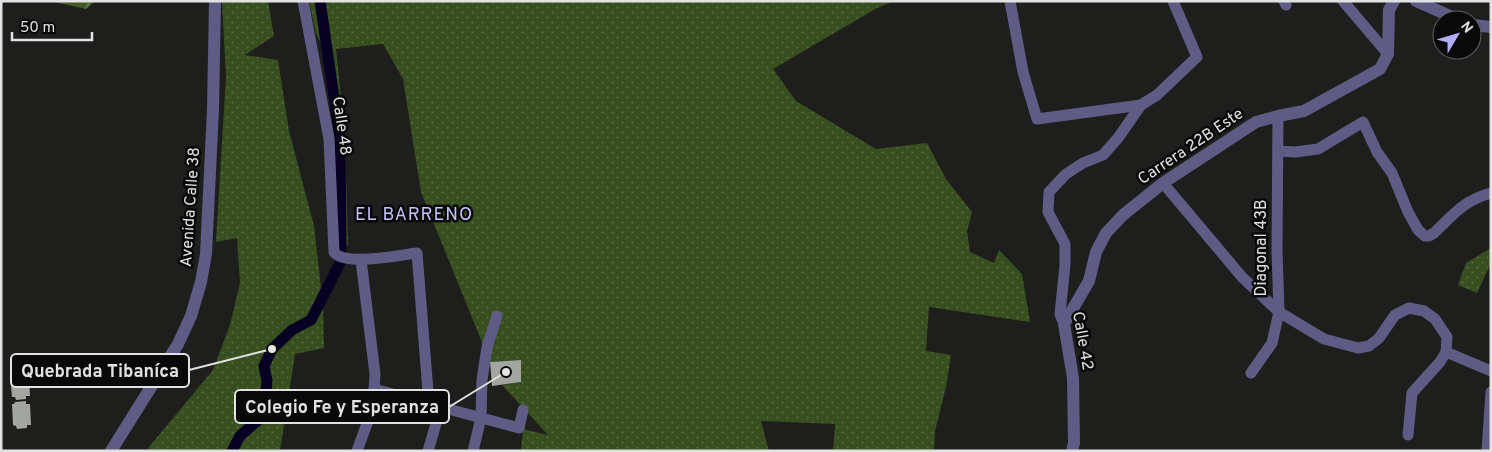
<svg xmlns="http://www.w3.org/2000/svg" width="1492" height="452" font-family="Overpass,sans-serif">
<style>
.grass{fill:url(#grass-dots)}
.forest{fill:url(#forest-firs)}
.lines{fill:none;stroke-linecap:round;stroke-linejoin:round}
.canal{stroke:#070023;stroke-width:11}
.building{fill:#a3a5a1}
.minor{stroke:#5e5c84;stroke-width:11}
.tertiary{stroke:#5e5c84;stroke-width:12}
.labels{text-anchor:middle;dominant-baseline:central;stroke-width:5;stroke-linejoin:round;paint-order:stroke}
.street-label{font-size:16px;fill:#e1e2e1;stroke:#080908}
.neighbourhood-label{font-size:18px;letter-spacing:1px;fill:#c6c4fd;stroke:#080908}
.leader{fill:none;stroke:#e1e2e1;stroke-width:2}
.callout-dot{fill:#e1e2e1;stroke:#080908;stroke-width:2}
.callout{fill:#080908;stroke:#e1e2e1;stroke-width:2}
.callout-label{font-size:18px;text-anchor:middle;font-weight:bold;fill:#e1e2e1}
</style>
<defs>
<pattern id="grass-dots" width="8" height="8" patternUnits="userSpaceOnUse" patternTransform="scale(1.25)"><rect width="8" height="8" fill="#374e1e"/><path d="M2 2h.1M6 6h.1" fill="none" stroke="#54673e" stroke-width="1.8" stroke-linecap="round"/></pattern>
<pattern id="forest-firs" width="22" height="20" patternUnits="userSpaceOnUse" patternTransform="scale(1.25)"><rect width="22" height="20" fill="#405927"/><path d="M5 1l3.5 6h-7zM16 11l3.5 6h-7z" fill="#5b7146"/></pattern>
</defs>
<rect width="100%" height="100%" fill="#1e1f1d"/>
<g class="grass">
<polygon points="222,1 268,1 274,36 245,55 278,60 289,131 314,226 323,305 324,348 295,354 280,451 148,451 149,447 213,370 230,325 240,283 237,238 216,242 226,77"/>
<polygon points="309,1 894,1 877,8 773,69 796,101 876,149 927,143 946,179 972,212 967,231 970,252 994,263 999,250 1022,274 1030,322 929,307 926,351 951,355 946,387 935,431 934,451 833,451 835,424 761,421 769,451 521,451 523,429 548,435 502,385 521,382 521,360 490,362 421,192 403,79 383,44 336,49 345,135 348,245 338,248 338,173 322,45 316,34"/>
<polygon points="1491,248 1491,263 1477,293 1458,285 1466,263"/>
</g>
<polygon class="forest" points="50,1 95,1 86,9"/>
<g class="lines">
<g class="canal">
<polyline points="320,1 340,139 341,250"/>
<polyline points="232,451 240,436 264,415 267,381 264,366 272,349 292,330 311,320 340,263"/>
</g>
</g>
<g class="building">
<polygon points="521,360 521,382 492,386 490,362"/>
<polygon points="25,373 25,376 29,376 30,396 26,396 26,399 16,400 15,397 12,397 10,376 13,376 13,374"/>
<polygon points="26,401 26,404 30,404 31,425 27,425 27,428 17,429 16,426 13,425 12,404 14,404 15,402"/>
</g>
<g class="lines">
<g class="minor">
<path d="M303,1L329,139L334,252C345,267 400,255 417,253L429,404"/>
<polyline points="1010,1 1023,72 1037,119 1141,105"/>
<polyline points="1284,1 1286,5"/>
<polyline points="1343,1 1388,54"/>
<path d="M1278,151L1295,152L1318,149L1363,122L1377,152L1392,173L1408,212L1418,230L1425,236H1429L1434,233C1453,215 1464,200 1491,193"/>
<polyline points="1163,183 1242,277 1279,312 1324,339 1358,348 1369,346 1379,338 1395,315 1409,308 1424,311 1435,319 1447,337 1446,352 1440,362 1412,393 1408,435"/>
<polyline points="1064,324 1060,314 1065,265 1065,244 1048,212 1049,192 1066,174 1083,163 1103,155 1118,138 1141,105 1157,95 1197,57 1173,1"/>
<polyline points="1446,352 1491,371"/>
<polyline points="1251,373 1272,343 1279,312 1277,250 1278,116"/>
<polyline points="374,389 519,428 523,410"/>
<polyline points="357,451 373,407 375,374 361,260"/>
<polyline points="428,451 441,407"/>
<polyline points="473,451 481,418 482,380 487,347 497,316"/>
<polyline points="1487,451 1491,392"/>
</g>
<g class="tertiary">
<polyline points="1416,1 1459,20"/>
<polyline points="1472,25 1491,27"/>
<polyline points="111,451 178,344 191,316 201,282 206,254 213,109 215,1"/>
<polyline points="1072,451 1074,443 1073,378 1064,324 1089,281 1096,252 1106,233 1123,215 1163,183 1256,122 1278,116 1304,111 1380,69 1388,54 1389,10 1394,1"/>
</g>
</g>
<g class="labels">
<g class="street-label">
<text transform="translate(341 126) rotate(82)">Calle 48</text>
<text transform="translate(1191 147) rotate(-34)">Carrera 22B Este</text>
<text transform="translate(191 207) rotate(-86)">Avenida Calle 38</text>
<text transform="translate(1262 248) rotate(-90)">Diagonal 43B</text>
<text transform="translate(1082 341) rotate(80)">Calle 42</text>
</g>
<g class="neighbourhood-label">
<text x="414" y="215">EL BARRENO</text>
</g>
</g>
<path class="leader" d="M272 349L189 370M506 372L449 407"/>
<g class="callout-dot">
<circle cx="272" cy="349" r="5"/>
<circle cx="506" cy="372" r="5"/>
</g>
<g class="callout">
<rect x="11" y="354" width="178" height="33" rx="5"/>
<rect x="235" y="390" width="214" height="33" rx="5"/>
</g>
<g class="callout-label">
<text x="100" y="377">Quebrada Tibaníca</text>
<text x="342" y="413">Colegio Fe y Esperanza</text>
</g>
<rect width="1492" height="452" fill="none" stroke="#e1e2e1" stroke-width="5"/>
<g transform="translate(1457 35) rotate(52)"><circle r="24" fill="#080908" stroke="#5f605f"/>
<path d="M0-4L9 19L0 12L-9 19Z" fill="#b2adf9"/>
<text y="-8" font-size="14" font-weight="bold" text-anchor="middle" fill="#e1e2e1">N</text>
</g>
<path d="M12 32v8h80v-8" fill="none" stroke="#e1e2e1" stroke-width="2.5"/>
<text x="20" y="32" font-size="15" fill="#e1e2e1" stroke="#080908" stroke-width="4" paint-order="stroke">50 m</text>
</svg>
